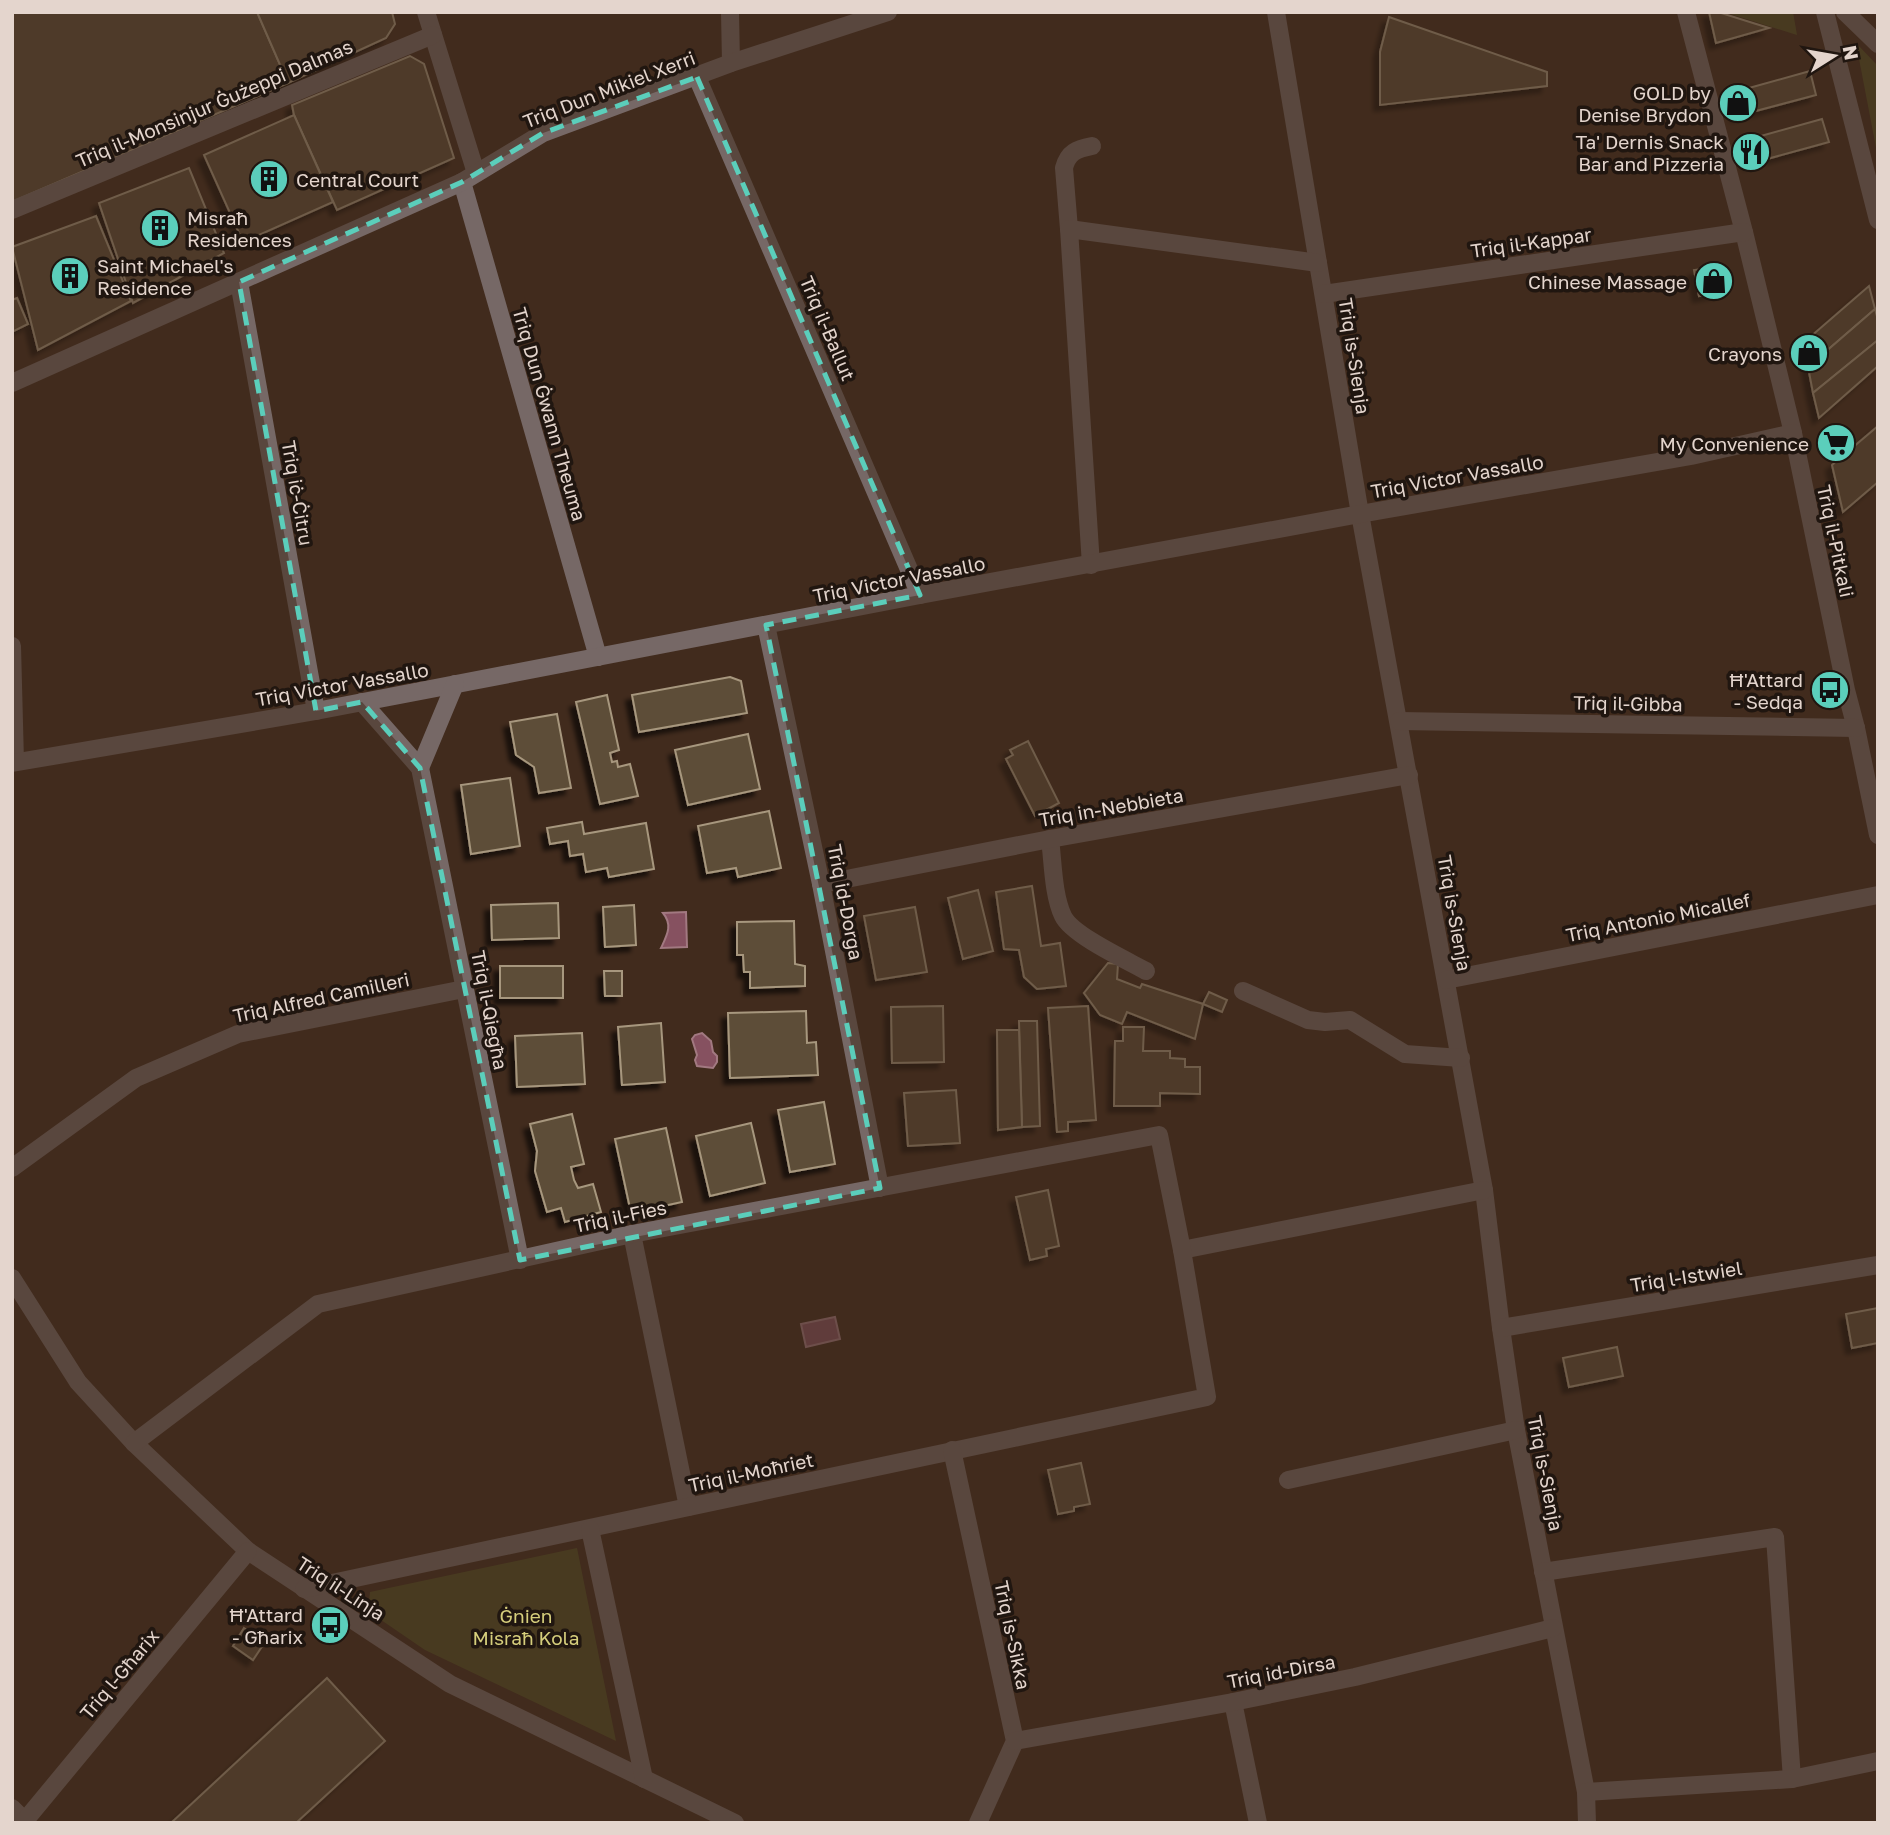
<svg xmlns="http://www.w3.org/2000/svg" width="1890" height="1835" font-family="'Golos Text',sans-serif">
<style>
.green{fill:#514d25}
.water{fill:#865160;stroke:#a27981;stroke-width:2}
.building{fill:#5d4e37;stroke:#a7977e;stroke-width:2;filter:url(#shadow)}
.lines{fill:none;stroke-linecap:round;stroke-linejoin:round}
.minor{stroke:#766866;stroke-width:18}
.marked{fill:none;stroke:#5bcebb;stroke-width:5;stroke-dasharray:14 9;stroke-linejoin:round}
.labels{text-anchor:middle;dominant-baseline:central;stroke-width:7;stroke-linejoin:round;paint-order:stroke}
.street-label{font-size:19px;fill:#e4d5cd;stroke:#201610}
.poi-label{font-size:19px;fill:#e4d5cd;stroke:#201610;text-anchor:end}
.park-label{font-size:19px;fill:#d6ce7c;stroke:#201610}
</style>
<defs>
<filter id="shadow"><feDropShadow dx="-6" dy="6" stdDeviation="2" flood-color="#0009"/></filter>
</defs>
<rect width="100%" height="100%" fill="#412b1d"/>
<g class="green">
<polygon points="1724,12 1793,12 1797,35"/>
<polygon points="1856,43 1878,66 1878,158"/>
<polygon points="577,1548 616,1741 425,1650 368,1611 370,1592"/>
</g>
<g class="water">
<path d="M686,912L687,947L661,948C667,935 673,925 663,913Z"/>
<polygon points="702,1033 711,1041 713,1052 717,1056 717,1062 713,1068 697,1066 695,1060 697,1055 692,1039 695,1035"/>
<polygon points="835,1317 840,1339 806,1347 801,1324"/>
</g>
<g class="building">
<polygon points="12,12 257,12 288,83 12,202"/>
<polygon points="257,12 392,12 395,24 386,38 288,83"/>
<polygon points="1709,12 1718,12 1769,28 1716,43"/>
<polygon points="1389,17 1547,72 1547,86 1380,105 1380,52"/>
<polygon points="410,56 424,64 454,158 337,210 294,115 292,105"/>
<polygon points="1810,71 1816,95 1737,116 1731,93"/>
<polygon points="294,115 333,202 243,242 204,155"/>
<polygon points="1822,119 1829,142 1749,164 1743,141"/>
<polygon points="189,168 224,253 133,303 99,203"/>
<polygon points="96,216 131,301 38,350 12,247"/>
<polygon points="1709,268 1716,272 1720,292 1699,296 1694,270"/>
<polygon points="1869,286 1875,309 1808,367 1802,344"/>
<polygon points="17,298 28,324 12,332 12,300"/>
<polygon points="1875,309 1878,320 1878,340 1813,393 1808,367"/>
<polygon points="1878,340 1878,366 1819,418 1813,393"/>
<polygon points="1878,426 1878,482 1843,512 1832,465"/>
<polygon points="730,677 741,681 747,713 639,732 632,695"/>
<polygon points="607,695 619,750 610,753 612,762 617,761 618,767 630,764 638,796 600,804 576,702"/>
<polygon points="557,714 571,788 539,793 534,767 516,755 510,722"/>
<polygon points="748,734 760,789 688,805 675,750"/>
<polygon points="1028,741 1059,803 1035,816 1006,759 1013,755 1010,750"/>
<polygon points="510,778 520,846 471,854 461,785"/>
<polygon points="769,811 781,868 738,877 736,868 707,873 698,826"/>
<polygon points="582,822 584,834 646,823 654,869 609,877 607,868 586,872 583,854 570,856 568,841 550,844 547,828"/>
<polygon points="1032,886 1041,946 1060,943 1066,986 1037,989 1024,977 1019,950 1004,949 996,892"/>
<polygon points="978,890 993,951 963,959 948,898"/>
<polygon points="558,903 559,938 492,940 491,905"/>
<polygon points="634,905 636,945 605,947 603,907"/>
<polygon points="915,907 927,972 876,980 864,916"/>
<polygon points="794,921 795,964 805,966 805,986 750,988 750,972 744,972 743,955 737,955 737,922"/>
<polygon points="1108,963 1118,964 1117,979 1140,988 1142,984 1203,1004 1195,1039 1127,1012 1122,1024 1100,1015 1084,993"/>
<rect x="500" y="966" width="63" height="32"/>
<polygon points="604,971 622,971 622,996 605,996"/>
<polygon points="1209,992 1227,1000 1222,1012 1203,1004"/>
<polygon points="943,1006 944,1062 892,1063 891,1007"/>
<polygon points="1088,1006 1096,1120 1068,1122 1068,1131 1057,1132 1048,1008"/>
<polygon points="806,1011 807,1043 816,1042 818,1075 730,1078 728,1013"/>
<polygon points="1019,1021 1037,1021 1040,1126 1022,1127"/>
<polygon points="661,1023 665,1082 622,1085 618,1027"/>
<polygon points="1123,1027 1144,1027 1143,1051 1170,1051 1170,1058 1185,1059 1185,1067 1200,1067 1200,1094 1160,1093 1160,1106 1114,1106 1115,1041 1123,1041"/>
<polygon points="997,1030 1019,1030 1022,1127 998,1130"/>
<polygon points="582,1033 585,1084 517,1087 515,1036"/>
<polygon points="956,1090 960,1143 908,1146 904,1093"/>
<polygon points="824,1102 835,1164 790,1172 778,1110"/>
<polygon points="572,1114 584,1164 571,1167 574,1180 578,1188 593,1184 601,1212 565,1222 561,1208 547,1212 535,1171 537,1151 530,1124"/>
<polygon points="751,1123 765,1183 710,1196 696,1136"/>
<polygon points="666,1128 682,1202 631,1213 615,1139"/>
<polygon points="1048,1190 1059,1246 1046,1249 1047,1256 1030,1260 1016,1197"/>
<polygon points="1878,1308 1878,1343 1852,1348 1846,1314"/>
<polygon points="1617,1347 1623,1376 1569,1387 1563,1358"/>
<polygon points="1081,1463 1090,1504 1074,1507 1074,1511 1058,1514 1048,1470"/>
<polygon points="244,1628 265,1642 253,1660 233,1646"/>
<polygon points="327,1678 385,1741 296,1823 171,1823"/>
</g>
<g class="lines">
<g class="minor">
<polyline points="426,12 476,173"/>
<polyline points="730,12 731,63"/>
<polyline points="1276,12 1360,514 1484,1190 1501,1328 1516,1430 1586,1792 1587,1823"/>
<polyline points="1686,12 1744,232 1793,433 1846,690 1856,728 1878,835"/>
<polyline points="1825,12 1878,220"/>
<polyline points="1845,12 1878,44"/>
<polyline points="697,77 920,595"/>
<polyline points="462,182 598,657"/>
<polyline points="12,210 433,35"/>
<path d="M1069,229L1064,168C1068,152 1077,149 1092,146"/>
<polyline points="239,282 316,711"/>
<polyline points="1324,294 1744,232"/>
<polyline points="12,383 462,182 543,133 731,63 888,12"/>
<polyline points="1091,565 1069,229 1318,263"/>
<polyline points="766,625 821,884 880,1188"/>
<polyline points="12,646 15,762"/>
<polyline points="362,702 420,768 520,1260"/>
<polyline points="1399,721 1856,728"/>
<polyline points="12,763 316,711 920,595 1360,514 1691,456 1793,433"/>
<polyline points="420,768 455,684"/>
<path d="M1050,839C1053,862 1053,895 1063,916C1072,935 1126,960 1146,971"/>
<polyline points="821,884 1050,839 1409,775"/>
<polyline points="1446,980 1878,895"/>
<polyline points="1243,991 1308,1020 1325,1022 1350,1020 1405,1054 1461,1058"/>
<polyline points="12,1168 136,1078 238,1034 464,989"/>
<polyline points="632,1234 688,1507"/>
<polyline points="1182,1250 1484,1190"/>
<polyline points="12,1278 78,1382 134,1443 248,1551 450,1684 735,1823"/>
<polyline points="1501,1328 1878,1265"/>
<path d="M134,1443L318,1304L632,1234L1159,1135L1182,1250L1207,1397C906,1459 605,1526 304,1589"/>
<polyline points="952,1450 1015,1741 978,1823"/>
<polyline points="1288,1480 1516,1430"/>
<polyline points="590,1529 644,1779"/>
<polyline points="1543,1572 1775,1537 1792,1779"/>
<polyline points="1233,1702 1258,1823"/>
<polyline points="1015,1741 1233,1702 1355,1677 1553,1628"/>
<polyline points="1586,1792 1792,1779 1878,1761"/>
<polyline points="12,1808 25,1821"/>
<polyline points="23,1823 248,1551"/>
</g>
</g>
<path d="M0 0H1890V1835H0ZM697,77L920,595L766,625L880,1188L520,1260L420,768L362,702L316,711L239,282L462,182L543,133Z" fill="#412b1d" fill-opacity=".55" fill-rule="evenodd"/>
<path class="marked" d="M697,77L920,595L766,625L880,1188L520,1260L420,768L362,702L316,711L239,282L462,182L543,133Z"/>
<defs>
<g id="shop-disc" transform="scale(2.0125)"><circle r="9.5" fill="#5bcebb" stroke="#201610"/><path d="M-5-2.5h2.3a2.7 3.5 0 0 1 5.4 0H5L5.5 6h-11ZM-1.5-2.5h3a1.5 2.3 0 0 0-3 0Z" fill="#111"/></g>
<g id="restaurant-disc" transform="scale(2.0125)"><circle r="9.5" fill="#5bcebb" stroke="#201610"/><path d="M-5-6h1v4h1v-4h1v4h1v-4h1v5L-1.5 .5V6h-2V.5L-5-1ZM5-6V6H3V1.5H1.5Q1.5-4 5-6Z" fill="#111"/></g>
<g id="building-disc" transform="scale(2.0125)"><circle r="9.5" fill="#5bcebb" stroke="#201610"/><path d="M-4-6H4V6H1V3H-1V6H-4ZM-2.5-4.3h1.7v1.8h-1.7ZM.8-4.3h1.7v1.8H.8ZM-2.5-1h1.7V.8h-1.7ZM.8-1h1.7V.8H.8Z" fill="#111"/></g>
<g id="supermarket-disc" transform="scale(2.0125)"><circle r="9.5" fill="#5bcebb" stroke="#201610"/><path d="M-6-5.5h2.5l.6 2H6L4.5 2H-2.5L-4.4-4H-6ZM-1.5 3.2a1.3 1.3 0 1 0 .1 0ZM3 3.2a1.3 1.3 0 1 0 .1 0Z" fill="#111"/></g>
<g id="bus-disc" transform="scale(2.0125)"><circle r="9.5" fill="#5bcebb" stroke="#201610"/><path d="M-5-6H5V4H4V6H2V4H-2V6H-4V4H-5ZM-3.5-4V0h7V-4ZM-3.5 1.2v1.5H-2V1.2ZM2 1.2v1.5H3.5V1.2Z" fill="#111"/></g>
</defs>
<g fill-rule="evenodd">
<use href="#shop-disc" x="1738" y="103"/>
<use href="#restaurant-disc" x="1751" y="152"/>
<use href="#building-disc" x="269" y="179"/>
<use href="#building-disc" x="160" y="228"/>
<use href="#building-disc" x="70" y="276"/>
<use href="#shop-disc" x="1714" y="281"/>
<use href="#shop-disc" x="1809" y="353"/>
<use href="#supermarket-disc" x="1836" y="443"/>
<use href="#bus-disc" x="1830" y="690"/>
<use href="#bus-disc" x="330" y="1625"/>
</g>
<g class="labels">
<g class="street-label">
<text transform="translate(609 89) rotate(-21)">Triq Dun Mikiel Xerri</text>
<text transform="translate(214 103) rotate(-23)">Triq il-Monsinjur Ġużeppi Dalmas</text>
<text transform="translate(1531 242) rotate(-8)">Triq il-Kappar</text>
<text transform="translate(828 328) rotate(67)">Triq il-Ballut</text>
<text transform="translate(1355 356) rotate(81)">Triq is-Sienja</text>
<text transform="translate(550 414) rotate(74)">Triq Dun Ġwann Theuma</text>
<text transform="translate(1457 476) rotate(-10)">Triq Victor Vassallo</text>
<text transform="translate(298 493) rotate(80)">Triq iċ-Ċitru</text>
<text transform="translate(1836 541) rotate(78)">Triq il-Pitkali</text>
<text transform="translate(899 579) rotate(-11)">Triq Victor Vassallo</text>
<text transform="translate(342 684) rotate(-10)">Triq Victor Vassallo</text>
<text transform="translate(1628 703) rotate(1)">Triq il-Gibba</text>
<text transform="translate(1111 807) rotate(-10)">Triq in-Nebbieta</text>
<text transform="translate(846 902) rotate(79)">Triq id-Dorga</text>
<text transform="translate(1455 913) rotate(80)">Triq is-Sienja</text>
<text transform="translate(1658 917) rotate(-11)">Triq Antonio Micallef</text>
<text transform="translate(321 997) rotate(-12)">Triq Alfred Camilleri</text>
<text transform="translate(490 1010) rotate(79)">Triq il-Qiegħa</text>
<text transform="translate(620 1216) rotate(-12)">Triq il-Fies</text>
<text transform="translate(1686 1276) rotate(-9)">Triq l-Istwiel</text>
<text transform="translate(751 1472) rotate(-12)">Triq il-Moħriet</text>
<text transform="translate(1546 1473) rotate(79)">Triq is-Sienja</text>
<text transform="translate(341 1588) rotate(33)">Triq il-Linja</text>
<text transform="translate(1013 1635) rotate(78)">Triq is-Sikka</text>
<text transform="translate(1281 1671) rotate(-11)">Triq id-Dirsa</text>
<text transform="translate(119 1674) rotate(-50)">Triq l-Għarix</text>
</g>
<g class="poi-label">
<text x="1711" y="92">GOLD by<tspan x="1711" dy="22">Denise Brydon</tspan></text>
<text x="1724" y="141">Ta' Dernis Snack<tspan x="1724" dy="22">Bar and Pizzeria</tspan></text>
<text x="296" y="179" text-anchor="start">Central Court</text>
<text x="187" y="217" text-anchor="start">Misraħ<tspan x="187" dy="22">Residences</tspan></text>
<text x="97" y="265" text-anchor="start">Saint Michael's<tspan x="97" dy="22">Residence</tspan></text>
<text x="1687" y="281">Chinese Massage</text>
<text x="1782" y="353">Crayons</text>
<text x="1809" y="443">My Convenience</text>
<text x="1803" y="679">Ħ'Attard<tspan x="1803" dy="22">- Sedqa</tspan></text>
<text x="303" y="1614">Ħ'Attard<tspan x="303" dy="22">- Għarix</tspan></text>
</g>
<g class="park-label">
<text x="526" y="1615">Ġnien<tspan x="526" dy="22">Misraħ Kola</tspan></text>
</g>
</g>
<rect width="1890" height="1835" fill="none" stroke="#e4d5cd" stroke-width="28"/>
<g transform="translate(1834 56) rotate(79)" stroke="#201610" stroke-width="5" paint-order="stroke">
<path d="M0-5L12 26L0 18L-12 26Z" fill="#e4d5cd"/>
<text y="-10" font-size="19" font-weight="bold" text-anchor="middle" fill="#e4d5cd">N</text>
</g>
</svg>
